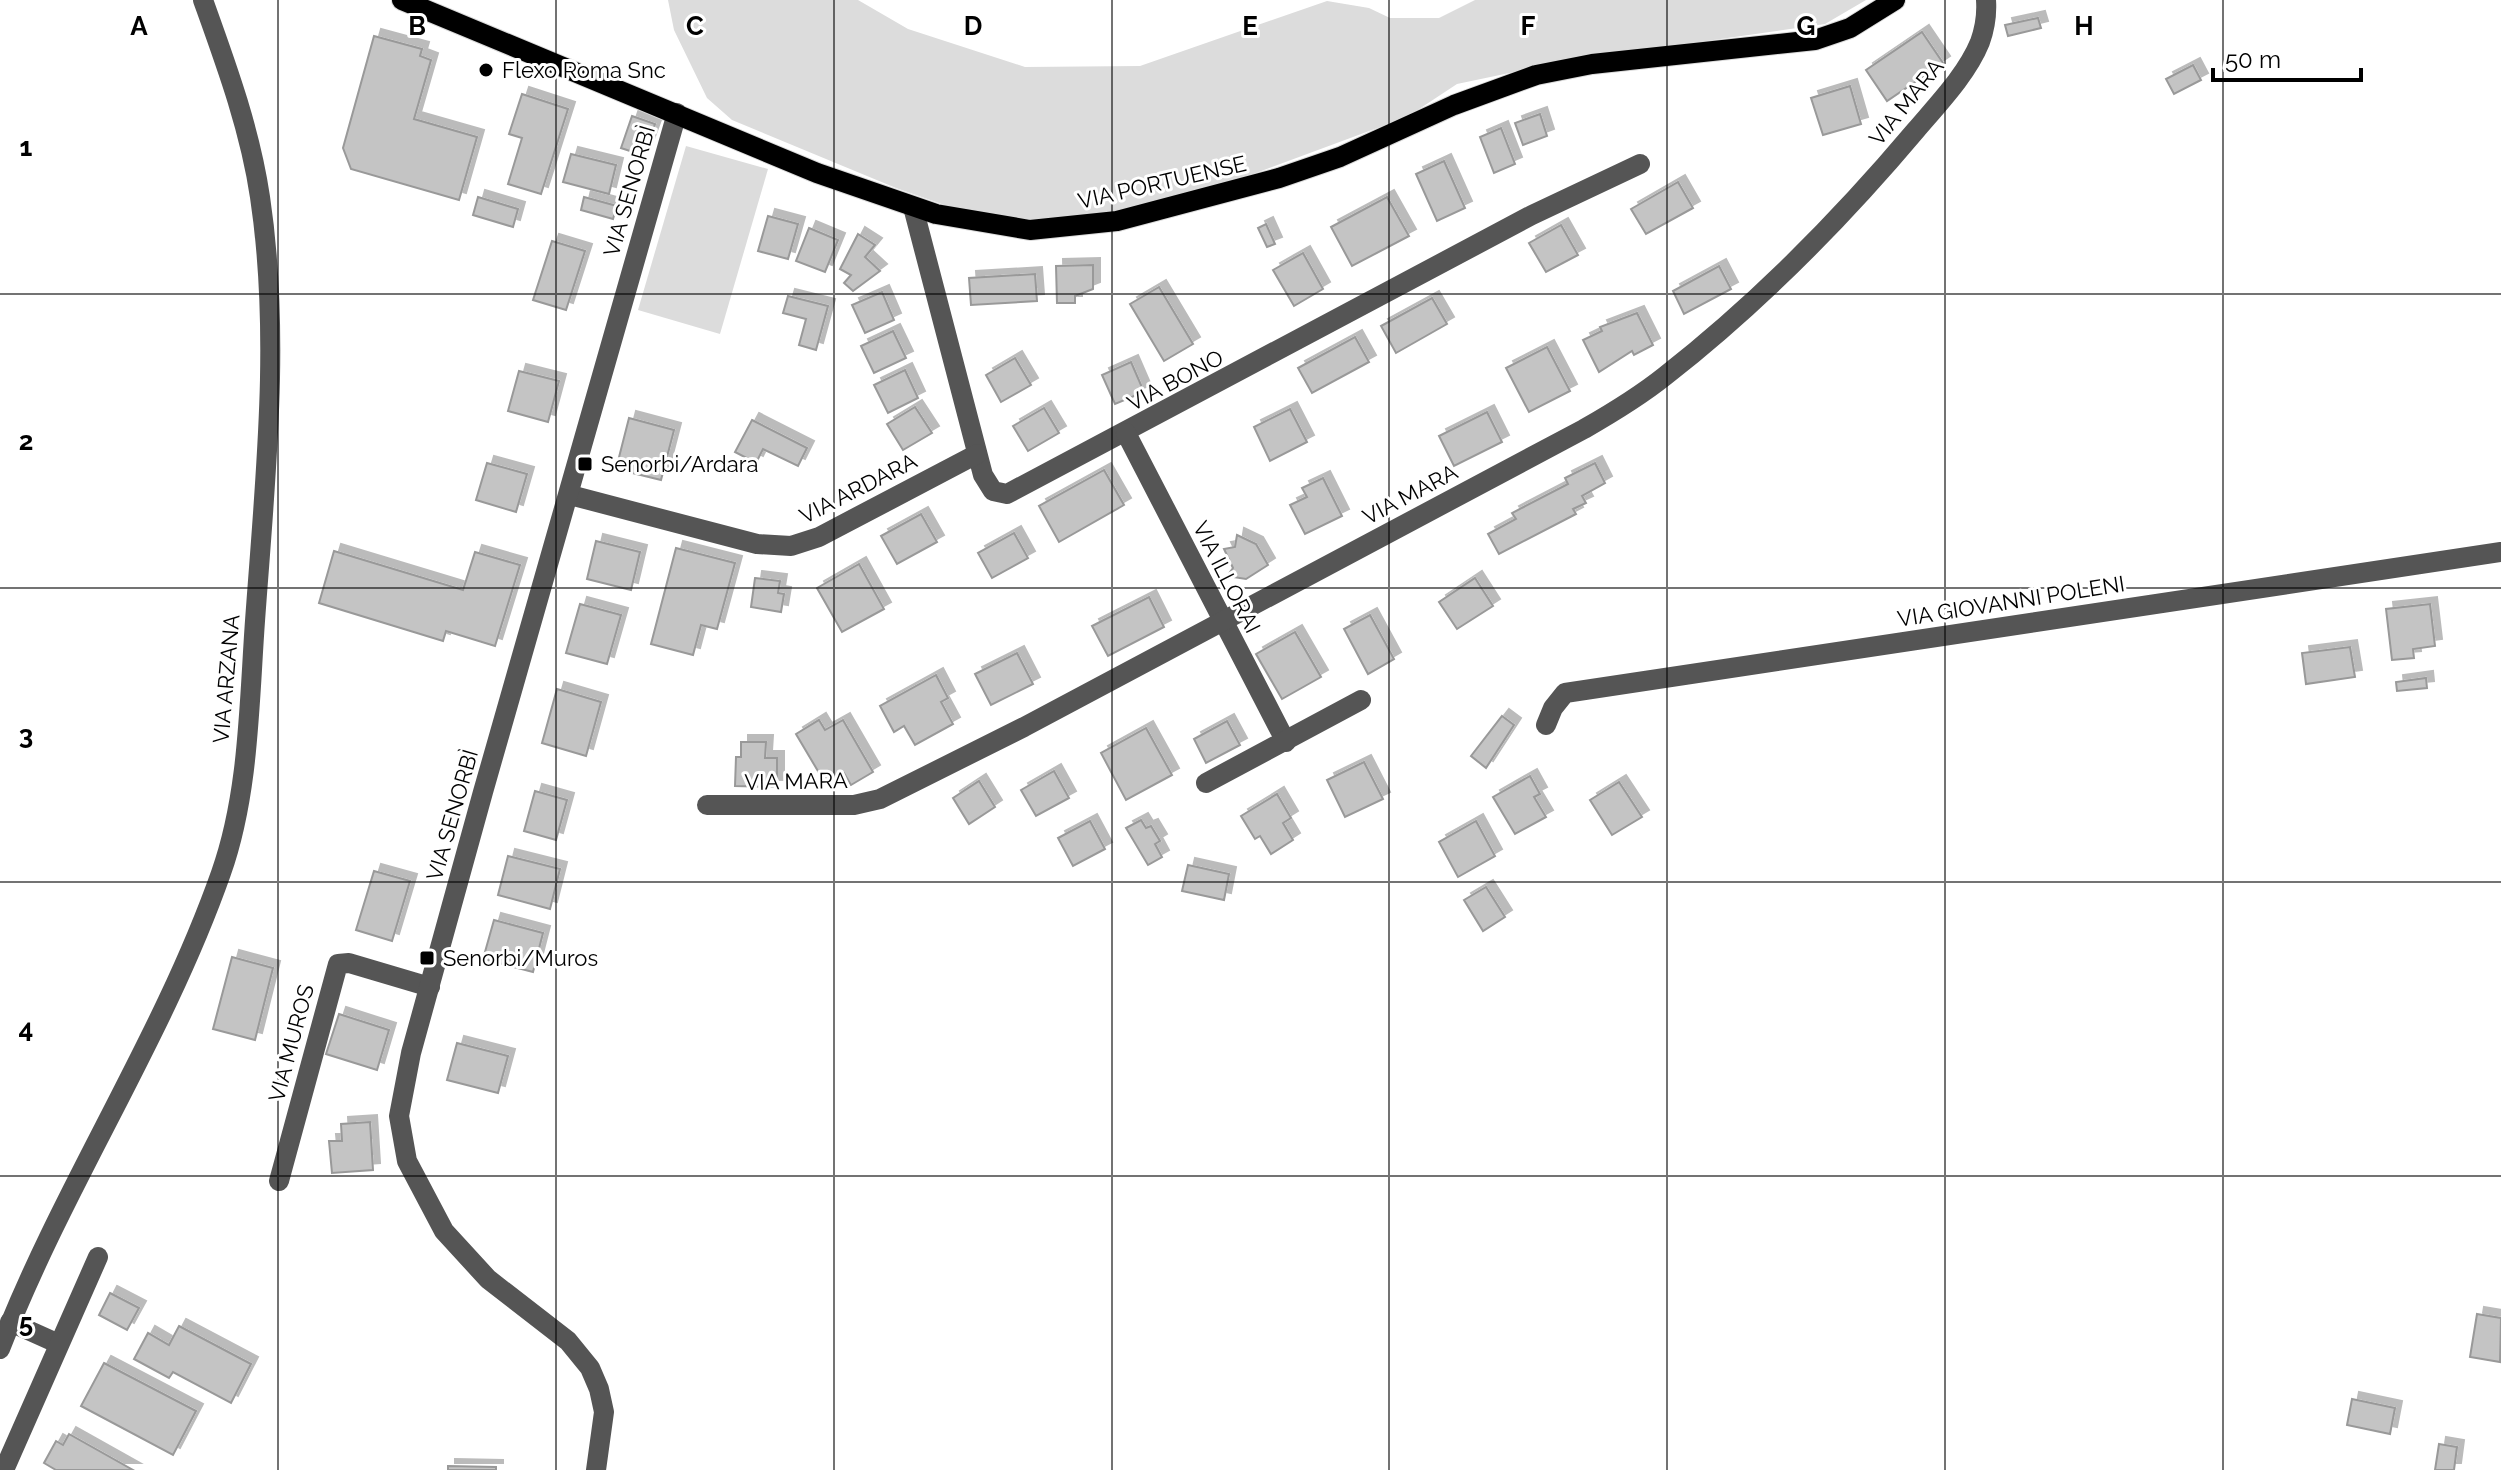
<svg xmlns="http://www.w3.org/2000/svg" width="2501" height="1470" font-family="Raleway,sans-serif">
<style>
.green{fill:#dcdcdc}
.building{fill:#c4c4c4;stroke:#999;stroke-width:2;filter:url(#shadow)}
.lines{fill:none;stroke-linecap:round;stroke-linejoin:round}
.major-casing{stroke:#dbdbdb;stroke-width:22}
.minor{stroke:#555;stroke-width:20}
.major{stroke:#000;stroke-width:20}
.grid{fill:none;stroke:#000;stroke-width:2;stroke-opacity:0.55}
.poi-dot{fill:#000;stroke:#fff;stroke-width:3}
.labels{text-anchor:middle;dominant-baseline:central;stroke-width:6;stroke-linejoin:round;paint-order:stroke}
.poi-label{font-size:22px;fill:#000;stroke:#fff;text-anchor:start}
.street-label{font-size:22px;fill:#000;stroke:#fff}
.grid-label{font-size:26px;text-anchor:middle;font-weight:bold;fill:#000;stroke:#fff;stroke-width:6;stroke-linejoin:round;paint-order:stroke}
</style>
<defs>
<filter id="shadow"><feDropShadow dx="7" dy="-7" stdDeviation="0" flood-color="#0004"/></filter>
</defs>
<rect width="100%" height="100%" fill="#fff"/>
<g class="green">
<polygon points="668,0 858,0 908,29 1025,67 1140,66 1327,1 1369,8 1390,18 1439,18 1475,0 1866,0 1825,24 1566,61 1457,84 1407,117 1237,180 1109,216 1055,221 982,218 896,188 732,120 707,98 674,30"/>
<polygon points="686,146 768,169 720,334 638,310"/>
</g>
<g class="building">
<polygon points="2038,18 2041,28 2008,36 2005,25"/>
<polygon points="1922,32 1943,63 1887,101 1866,70"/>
<polygon points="374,36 422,49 420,56 431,60 414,119 477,137 459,200 351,169 343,148"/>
<polygon points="2193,65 2201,80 2174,94 2166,79"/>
<polygon points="1850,86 1861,124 1823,135 1811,98"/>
<polygon points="522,94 568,109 541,194 508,184 522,138 509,134"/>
<polygon points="1540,114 1547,136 1523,145 1515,123"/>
<polygon points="632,116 655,124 647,146 636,143 633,152 621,148"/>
<polygon points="1501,128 1515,164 1494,173 1480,137"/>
<polygon points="571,154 616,165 609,194 563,182"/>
<polygon points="1444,161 1465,208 1437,221 1416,174"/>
<polygon points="1678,182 1693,208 1646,234 1631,209"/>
<polygon points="478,197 518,209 513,227 473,215"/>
<polygon points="584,197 617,206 613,219 581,210"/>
<polygon points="1387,197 1409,236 1352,266 1331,227"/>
<polygon points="768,216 798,224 788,259 758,251"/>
<polygon points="1266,224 1275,244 1267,247 1258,228"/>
<polygon points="1561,225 1578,255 1546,272 1529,243"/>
<polygon points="809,228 838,240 825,272 796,261"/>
<polygon points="858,234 875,245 865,257 880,271 853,291 844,283 851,275 840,269"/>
<polygon points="552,241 585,251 566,310 533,300"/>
<polygon points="1303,253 1323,289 1294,306 1273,270"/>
<polygon points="1093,265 1093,289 1075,296 1075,303 1057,303 1056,266"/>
<polygon points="1719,266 1731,289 1684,314 1673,291"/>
<polygon points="1035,274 1037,301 971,305 969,278"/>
<polygon points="1159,287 1193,344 1164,361 1130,304"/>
<polygon points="882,292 894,320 865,333 852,305"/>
<polygon points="788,296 828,306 816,350 799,345 806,319 783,313"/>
<polygon points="1432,298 1447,324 1396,353 1381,326"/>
<polygon points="1637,313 1653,345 1634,355 1632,351 1599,372 1583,340 1602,331 1600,327"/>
<polygon points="893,331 906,358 874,373 861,346"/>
<polygon points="1355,337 1369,362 1312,393 1298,368"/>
<polygon points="1547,347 1570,391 1529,412 1506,368"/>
<polygon points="1015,358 1031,385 1001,402 986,375"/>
<polygon points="1131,362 1144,392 1115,404 1102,375"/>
<polygon points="905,370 918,398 888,413 874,385"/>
<polygon points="519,371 559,381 548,422 508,411"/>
<polygon points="915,407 932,433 903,450 887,424"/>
<polygon points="1044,408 1059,433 1028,451 1013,426"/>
<polygon points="1290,409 1307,442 1270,461 1254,427"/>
<polygon points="1487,412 1502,442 1454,466 1439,436"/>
<polygon points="629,418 674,430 661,480 616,469"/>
<polygon points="752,420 807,448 798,466 763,449 756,463 735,452"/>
<polygon points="487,463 527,474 516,512 476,500"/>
<polygon points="1595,463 1605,483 1582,496 1586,503 1573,509 1576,514 1499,554 1488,534 1516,519 1512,513 1568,484 1565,478"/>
<polygon points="1104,470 1124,505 1059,542 1039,506"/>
<polygon points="1323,478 1342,516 1305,534 1290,505 1307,497 1302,488"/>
<polygon points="921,514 937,542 897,564 881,536"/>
<polygon points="1014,533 1028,558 992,578 978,553"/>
<polygon points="1237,535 1256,544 1268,565 1246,579 1227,576 1233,568 1224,549 1235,547"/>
<polygon points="596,541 640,552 631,590 587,579"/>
<polygon points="676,548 735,563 717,629 701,625 693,655 651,644"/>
<polygon points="334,551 463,590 475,552 520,565 495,646 446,631 443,641 319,603"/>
<polygon points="859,564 884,609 842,632 817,588"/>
<polygon points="755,578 780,581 778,593 784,594 781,612 751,607"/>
<polygon points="1475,578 1493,606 1457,629 1439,602"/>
<polygon points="1149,597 1164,627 1108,656 1092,626"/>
<polygon points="580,604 621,615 607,664 566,653"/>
<polygon points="2430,604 2435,646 2413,649 2414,658 2392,660 2386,609"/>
<polygon points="1370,615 1394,659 1368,674 1344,629"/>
<polygon points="1295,632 1321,677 1282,699 1256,654"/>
<polygon points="2350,647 2355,677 2306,684 2302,653"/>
<polygon points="1017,653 1033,684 991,705 975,674"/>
<polygon points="936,675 948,698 941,702 953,724 915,745 904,726 894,732 880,706"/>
<polygon points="2426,678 2427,688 2397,691 2396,682"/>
<polygon points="557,689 601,702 586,756 542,743"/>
<polygon points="1502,716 1514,725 1486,768 1471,756"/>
<polygon points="819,720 825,730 843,720 873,772 851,785 844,773 825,783 796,734"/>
<polygon points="1227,721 1240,745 1206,763 1194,739"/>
<polygon points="1146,728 1172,775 1126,800 1101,753"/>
<polygon points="741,742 766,742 765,758 777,758 777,787 735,786 736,757 741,757"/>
<polygon points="1364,762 1383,799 1345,817 1327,780"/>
<polygon points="1054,771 1069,798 1036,816 1021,790"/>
<polygon points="1530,776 1540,794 1534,797 1546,817 1515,834 1493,797"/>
<polygon points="979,781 995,807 969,824 953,798"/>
<polygon points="1619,782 1642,817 1612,835 1590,800"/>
<polygon points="535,791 567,800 556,840 524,831"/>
<polygon points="1277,794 1291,818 1283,823 1293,840 1271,854 1260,836 1255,839 1241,816"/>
<polygon points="1141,820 1146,828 1151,826 1160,841 1155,844 1162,857 1148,865 1126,828"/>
<polygon points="1090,821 1105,849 1073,866 1058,838"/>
<polygon points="1476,821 1495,856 1458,877 1439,842"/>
<polygon points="508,856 560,869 550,909 498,895"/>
<polygon points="1188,865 1229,874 1224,900 1182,891"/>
<polygon points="374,871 410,881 392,941 356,930"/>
<polygon points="1486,887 1505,917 1483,931 1464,900"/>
<polygon points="494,920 543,933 533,972 483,959"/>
<polygon points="232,957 273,968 255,1040 213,1029"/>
<polygon points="339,1014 389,1030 377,1070 326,1054"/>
<polygon points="457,1043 508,1056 498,1093 447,1080"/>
<polygon points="370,1122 373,1170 332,1173 329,1141 342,1141 341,1124"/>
<polygon points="110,1293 139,1308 127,1330 99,1315"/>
<polygon points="2477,1314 2501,1318 2500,1362 2470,1357"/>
<polygon points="179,1326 251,1364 231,1403 173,1372 169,1378 134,1359 148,1333 169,1345"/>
<polygon points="104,1363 196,1411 173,1455 81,1406"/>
<polygon points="2352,1399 2395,1408 2390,1434 2347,1425"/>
<polygon points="69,1434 133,1470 56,1470 44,1463 56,1441 63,1445"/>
<polygon points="2439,1444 2457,1447 2454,1470 2435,1470"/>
<polygon points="448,1466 496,1467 496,1470 448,1470"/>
</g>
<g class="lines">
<g class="major-casing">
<polyline id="major" points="402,0 817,173 936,214 1030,230 1117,221 1279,178 1340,157 1454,105 1536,75 1592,64 1815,40 1850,28 1895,0"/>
</g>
<g class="minor">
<polyline points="913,207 983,475 993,491 1007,494 1532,215 1640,164"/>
<polyline points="1126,433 1286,742"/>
<polyline points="570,495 757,544 791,546 819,537 977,454"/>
<polyline points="1546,725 1553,708 1565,693 2501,552"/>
<polyline points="1206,783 1361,700"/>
<path d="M707,805H854L880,799L1024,727L1584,429C1612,413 1640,396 1665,376C1757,304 1841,219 1916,130C1939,103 1967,74 1980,42C1985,28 1987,14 1986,0"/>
<polyline points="279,1181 338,964 349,963 430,987"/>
<polyline points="10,1322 59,1344"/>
<path d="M0,1349C63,1186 163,1038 221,873C249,794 249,705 255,621C265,481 281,337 260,197C250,129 226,64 203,0"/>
<polyline points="4,1470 98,1257"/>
<polyline points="596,1470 604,1412 599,1389 590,1368 568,1341 488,1279 444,1231 407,1161 399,1116 411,1053 483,792 677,113"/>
</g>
<use href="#major" class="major"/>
</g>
<path class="grid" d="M278,0V1470M556,0V1470M834,0V1470M1112,0V1470M1389,0V1470M1667,0V1470M1945,0V1470M2223,0V1470M0,294H2501M0,588H2501M0,882H2501M0,1176H2501"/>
<g class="poi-dot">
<circle cx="486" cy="70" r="8"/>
<rect x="577" y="456" width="16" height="16" rx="4"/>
<rect x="419" y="950" width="16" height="16" rx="4"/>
</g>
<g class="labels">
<g class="poi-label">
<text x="502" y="70">Flexo Roma Snc</text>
<text x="601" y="464">Senorbi/Ardara</text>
<text x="443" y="958">Senorbi/Muros</text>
</g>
<g class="street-label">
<text transform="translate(1906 102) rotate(-51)">VIA MARA</text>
<text transform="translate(1162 182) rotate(-13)">VIA PORTUENSE</text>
<text transform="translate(629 191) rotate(-74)">VIA SENORBÌ</text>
<text transform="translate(1175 380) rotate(-28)">VIA BONO</text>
<text transform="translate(858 488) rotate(-27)">VIA ARDARA</text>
<text transform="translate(1410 494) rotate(-28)">VIA MARA</text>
<text transform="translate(1227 577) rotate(63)">VIA ILLORAI</text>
<text transform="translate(2011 601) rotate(-9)">VIA GIOVANNI POLENI</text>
<text transform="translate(226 679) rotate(-85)">VIA ARZANA</text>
<text transform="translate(796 781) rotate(-1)">VIA MARA</text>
<text transform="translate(452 815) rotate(-74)">VIA SENORBÌ</text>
<text transform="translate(291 1043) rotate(-75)">VIA MUROS</text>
</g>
</g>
<g class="grid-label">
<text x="139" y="35">A</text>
<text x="417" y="35">B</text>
<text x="695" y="35">C</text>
<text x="973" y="35">D</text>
<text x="1250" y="35">E</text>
<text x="1528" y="35">F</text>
<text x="1806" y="35">G</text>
<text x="2084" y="35">H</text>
<text x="26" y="156">1</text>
<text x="26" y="450">2</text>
<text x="26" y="744">3</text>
<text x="26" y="1038">4</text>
<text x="26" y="1332">5</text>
</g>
<path d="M2213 68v12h148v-12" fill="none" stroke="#000000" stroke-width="4"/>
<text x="2225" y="68" font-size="24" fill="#000000" stroke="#ffffff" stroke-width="6" paint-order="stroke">50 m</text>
</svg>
